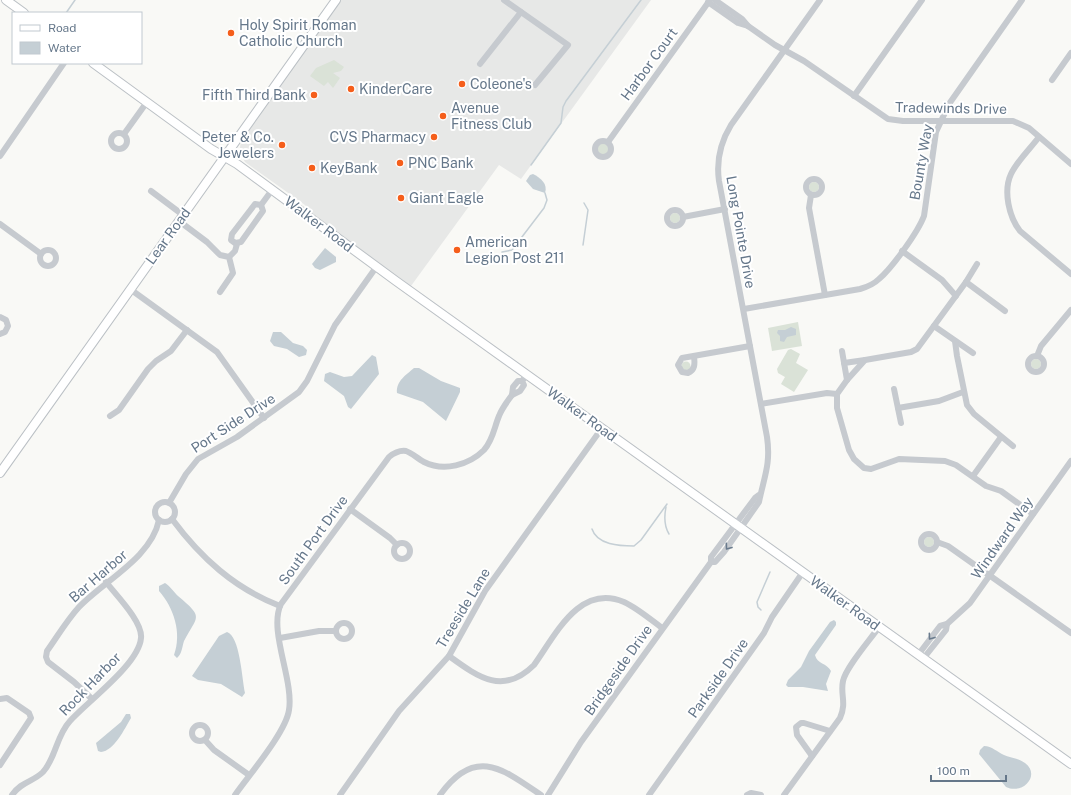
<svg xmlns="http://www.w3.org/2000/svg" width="1071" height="795" font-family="'Public Sans',sans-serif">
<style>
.built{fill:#e7e8e7}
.green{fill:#dae2d7}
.water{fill:#c5cfd5}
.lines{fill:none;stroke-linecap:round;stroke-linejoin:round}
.stream{stroke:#c5cfd5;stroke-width:1.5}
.secondary-casing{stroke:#bbc0c5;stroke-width:10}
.street{stroke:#c6cacf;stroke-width:6}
.secondary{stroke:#fff;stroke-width:8}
.oneway{stroke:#6a7b8d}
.poi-dot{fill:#f55e1b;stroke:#fff;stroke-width:1.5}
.labels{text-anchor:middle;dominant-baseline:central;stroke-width:4;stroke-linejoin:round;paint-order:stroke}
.poi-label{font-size:14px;fill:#65778a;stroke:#fff;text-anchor:start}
.street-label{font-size:14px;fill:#65778a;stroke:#fff}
</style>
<rect width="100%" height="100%" fill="#f9f9f6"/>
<polygon class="built" points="339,0 651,0 521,179 499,165 411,286 314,215 305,205 245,162 239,152 241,142"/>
<g class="green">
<polygon points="334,60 344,67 341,71 333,73 340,78 333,88 328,82 324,86 310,76 316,68"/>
<circle cx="603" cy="149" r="5.5"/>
<circle cx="814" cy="187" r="5"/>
<circle cx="675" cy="218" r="5"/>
<polygon points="798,322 802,346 772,351 768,328"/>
<polygon points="791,349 800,354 796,363 808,370 794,392 781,384 785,377 778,373 777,369 788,350"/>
<circle cx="1036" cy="364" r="5"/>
<circle cx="686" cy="366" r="4.5"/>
<circle cx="929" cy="542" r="5"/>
</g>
<g class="water">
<path d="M533,174C541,178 548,184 545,193L533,189L526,181L530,175Z"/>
<polygon points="325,248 336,257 336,262 320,270 315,268 312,264"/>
<polygon points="791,327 796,329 796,335 787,337 784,342 780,341 780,336 777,333 778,330 785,330"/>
<polygon points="273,332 281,332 293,343 303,346 307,350 306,355 299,357 287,349 274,346 270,341"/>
<polygon points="372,355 376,357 379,374 351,409 348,407 344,396 324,381 325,374 330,372 344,377 352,376"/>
<path d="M414,368H419L441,381L460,388V392L446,421L423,402L397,393C396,381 406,375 414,368Z"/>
<path d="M165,583C170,586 174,592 178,596C204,618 198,615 184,641C182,647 182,654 177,658L174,655C182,633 174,608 159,591V586Z"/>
<path d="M834,620L836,622V625L815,655C817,664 827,663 831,671L826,684L828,691L803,687H788L786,685L788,680L801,667L809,651L830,622Z"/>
<path d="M227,632C240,636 242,679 245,693L242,697L221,684L198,680L192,676L219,636Z"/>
<path d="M126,714H130L131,718C125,728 114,751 101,752L98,751L96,743L121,722Z"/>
<path d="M984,746C992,746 997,752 1004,755C1010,758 1019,758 1025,763C1041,775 1023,795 1006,787L979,754L980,750Z"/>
</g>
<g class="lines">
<g class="stream">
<polyline points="66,13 75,0"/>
<polyline points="531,165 561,123 563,107 566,101 641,0"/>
<polyline points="583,245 588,210 584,203"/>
<polyline points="502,252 512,250 544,208 547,200 545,193"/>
<path d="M666,507C664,517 664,526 669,534"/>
<path d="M592,529C597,545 620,546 634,546L641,540L667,504"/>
<polyline points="761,610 758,607 757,602 770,572"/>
</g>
<g class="secondary-casing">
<g id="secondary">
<polyline points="6,0 24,13"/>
<polyline points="93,63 211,149 237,164 396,281 1071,764"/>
<polyline points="0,473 336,0"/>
</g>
</g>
<g class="street">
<polyline points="504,0 568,45 535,85"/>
<polyline points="715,0 742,19 748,26"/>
<polyline points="708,2 738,23 748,26 775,45 804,61 888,119 903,121 1013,121 1029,128 1071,164"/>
<polyline points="480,64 521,12"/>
<polyline points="1052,80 1071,53"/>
<polyline points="854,96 922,0"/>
<circle cx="119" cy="141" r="8"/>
<polyline points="124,134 147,102"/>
<path d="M1039,137C1030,149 1017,161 1011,174C1003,191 1009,217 1020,231L1071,274"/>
<circle cx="603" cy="149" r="8"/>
<polyline points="608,142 710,0"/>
<polyline points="0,156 64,63"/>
<circle cx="814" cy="187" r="8"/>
<polyline points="151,191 183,215"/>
<polyline points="811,195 809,208 825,295"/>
<polygon points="255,204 261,205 263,211 241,242 235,243 231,240 232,234"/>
<polyline points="261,205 272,190"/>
<circle cx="675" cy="218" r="8"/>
<polyline points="683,217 725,209"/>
<polyline points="179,221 207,242 220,255 229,257 233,273 220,292"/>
<polyline points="0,224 41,254"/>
<circle cx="48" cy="258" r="8"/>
<polyline points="902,251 942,280 956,296"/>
<polyline points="229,257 235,251 237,244"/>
<polyline points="966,282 1005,311"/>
<polyline points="130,289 217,352 264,418"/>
<path d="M744,309L860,289C867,287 874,284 879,279C892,268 918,232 924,216L936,132L949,104L1022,0"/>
<polyline points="0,317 6,320 8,326 5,332 0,334"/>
<polyline points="934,326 973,353"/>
<polyline points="955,341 957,356 967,405 974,414 1013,446"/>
<polyline points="842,351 847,380"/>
<circle cx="1036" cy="364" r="8"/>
<path d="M694,356C695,364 695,370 688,373L682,372L678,365L682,358L750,346"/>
<polyline points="1037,356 1041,346 1071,310"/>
<polyline points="844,363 865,360"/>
<polyline points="522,381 518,381 513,387 512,395 520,391 524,385 522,381 527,375"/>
<polyline points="894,389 901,423"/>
<polyline points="837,394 847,380 865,360 911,352 917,349 966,282 977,264"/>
<polyline points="761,404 827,393 837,394 837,408 849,450 854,459 864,468 871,469 899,459 945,461 956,465 986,486 1001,491 1033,514"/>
<polyline points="898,408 939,401 963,392"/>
<polyline points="110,416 119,410 148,369 156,361 171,351 187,330"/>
<polyline points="973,476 1001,437"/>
<circle cx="165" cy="512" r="10"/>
<polyline points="169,503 186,474 198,459 237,437 299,392 307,381 335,325 377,266"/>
<polyline points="350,509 390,538 397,545"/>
<path d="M172,519C201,558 234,588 280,606"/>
<circle cx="929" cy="542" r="8"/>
<polyline points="937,542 948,546 1071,633"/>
<circle cx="402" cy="551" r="8"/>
<path d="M711,562H715L724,552L759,502C764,477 771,464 767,437L719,181C716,160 720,143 731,125L820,0"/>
<circle cx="344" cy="631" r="8"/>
<polyline points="280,638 319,631 336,631"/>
<polyline points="918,655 940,626 947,624 970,603 1071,461"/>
<path d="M449,656C478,677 503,696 534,665C555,636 579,583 624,602C637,608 650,619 662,628"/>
<polyline points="923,659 946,630 947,624"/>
<polyline points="0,699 7,698 29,713 31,718 0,765"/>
<path d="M92,699L74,682L48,662L46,657L47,651C57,637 67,620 79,607C105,580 151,558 159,520"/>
<circle cx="200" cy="733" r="8"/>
<polyline points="205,740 214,750 249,775"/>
<polyline points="812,756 797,735 796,727 801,723 804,723 830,731"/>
<path d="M12,795C22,781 33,782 43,772C56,758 56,736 70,721C88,701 139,664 141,638C143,622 116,595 106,582"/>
<path d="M235,795C249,775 286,732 289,710C294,680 268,630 281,604L389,457C394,453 399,450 406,451C412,453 418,459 424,462C444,472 469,465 484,450C493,440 494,428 499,416C502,408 507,402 512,395"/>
<polyline points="340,795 399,711 449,656 485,591 602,428"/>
<path d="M440,795C475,746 503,769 541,795"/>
<polyline points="548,795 581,742 711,562 711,557 755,498 759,495"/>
<polyline points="649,795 764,633 772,617 803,572"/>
<polyline points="747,795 751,793 761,795"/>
<path d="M784,795L840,718C847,702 840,695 843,681C846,667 870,640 879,627"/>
</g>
<use href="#secondary" class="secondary"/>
</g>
<defs><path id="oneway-chevron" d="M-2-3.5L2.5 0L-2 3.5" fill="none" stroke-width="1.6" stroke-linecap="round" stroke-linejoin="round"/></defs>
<g class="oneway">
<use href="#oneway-chevron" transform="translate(728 547) rotate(126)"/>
<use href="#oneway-chevron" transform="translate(931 637) rotate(126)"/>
</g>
<g class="poi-dot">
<circle cx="231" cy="33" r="4"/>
<circle cx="462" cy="84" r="4"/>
<circle cx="351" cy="89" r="4"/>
<circle cx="314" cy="95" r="4"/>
<circle cx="443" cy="116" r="4"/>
<circle cx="434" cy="137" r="4"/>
<circle cx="282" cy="145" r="4"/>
<circle cx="400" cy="163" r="4"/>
<circle cx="312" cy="168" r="4"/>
<circle cx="401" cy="198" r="4"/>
<circle cx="457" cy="250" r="4"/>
</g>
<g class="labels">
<g class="poi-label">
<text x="239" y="25">Holy Spirit Roman<tspan x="239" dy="16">Catholic Church</tspan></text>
<text x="470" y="84">Coleone's</text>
<text x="359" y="89">KinderCare</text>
<text x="306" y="95" text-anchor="end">Fifth Third Bank</text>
<text x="451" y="108">Avenue<tspan x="451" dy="16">Fitness Club</tspan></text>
<text x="274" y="137" text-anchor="end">Peter &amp; Co.<tspan x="274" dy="16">Jewelers</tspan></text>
<text x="426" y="137" text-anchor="end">CVS Pharmacy</text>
<text x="408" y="163">PNC Bank</text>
<text x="320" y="168">KeyBank</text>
<text x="409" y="198">Giant Eagle</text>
<text x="465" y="242">American<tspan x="465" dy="16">Legion Post 211</tspan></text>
</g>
<g class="street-label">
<text transform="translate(649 64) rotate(-54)">Harbor Court</text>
<text transform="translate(951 108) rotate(1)">Tradewinds Drive</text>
<text transform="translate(921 162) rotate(-80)">Bounty Way</text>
<text transform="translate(319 224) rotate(37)">Walker Road</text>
<text transform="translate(741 232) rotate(80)">Long Pointe Drive</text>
<text transform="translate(168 236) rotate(-54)">Lear Road</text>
<text transform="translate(582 414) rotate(36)">Walker Road</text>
<text transform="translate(233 423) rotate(-33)">Port Side Drive</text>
<text transform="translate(1002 538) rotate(-55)">Windward Way</text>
<text transform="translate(313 540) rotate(-54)">South Port Drive</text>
<text transform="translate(98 576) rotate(-41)">Bar Harbor</text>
<text transform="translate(845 603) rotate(36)">Walker Road</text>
<text transform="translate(463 608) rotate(-59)">Treeside Lane</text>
<text transform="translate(618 670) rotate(-55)">Bridgeside Drive</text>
<text transform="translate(718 678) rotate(-55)">Parkside Drive</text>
<text transform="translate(90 684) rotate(-46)">Rock Harbor</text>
</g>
</g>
<rect x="12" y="12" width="130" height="52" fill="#ffffff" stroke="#c1c9d0"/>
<rect x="20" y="25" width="20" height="6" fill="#ffffff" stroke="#c1c9d0"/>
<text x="48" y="32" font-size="12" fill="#65778a">Road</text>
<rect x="20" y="42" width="20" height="12" fill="#c5cfd5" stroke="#c1c9d0"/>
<text x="48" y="52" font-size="12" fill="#65778a">Water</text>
<path d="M931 775v6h75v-6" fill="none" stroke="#65778a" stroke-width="2"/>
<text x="937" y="775" font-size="12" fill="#65778a" stroke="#ffffff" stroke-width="3" paint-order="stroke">100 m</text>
</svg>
